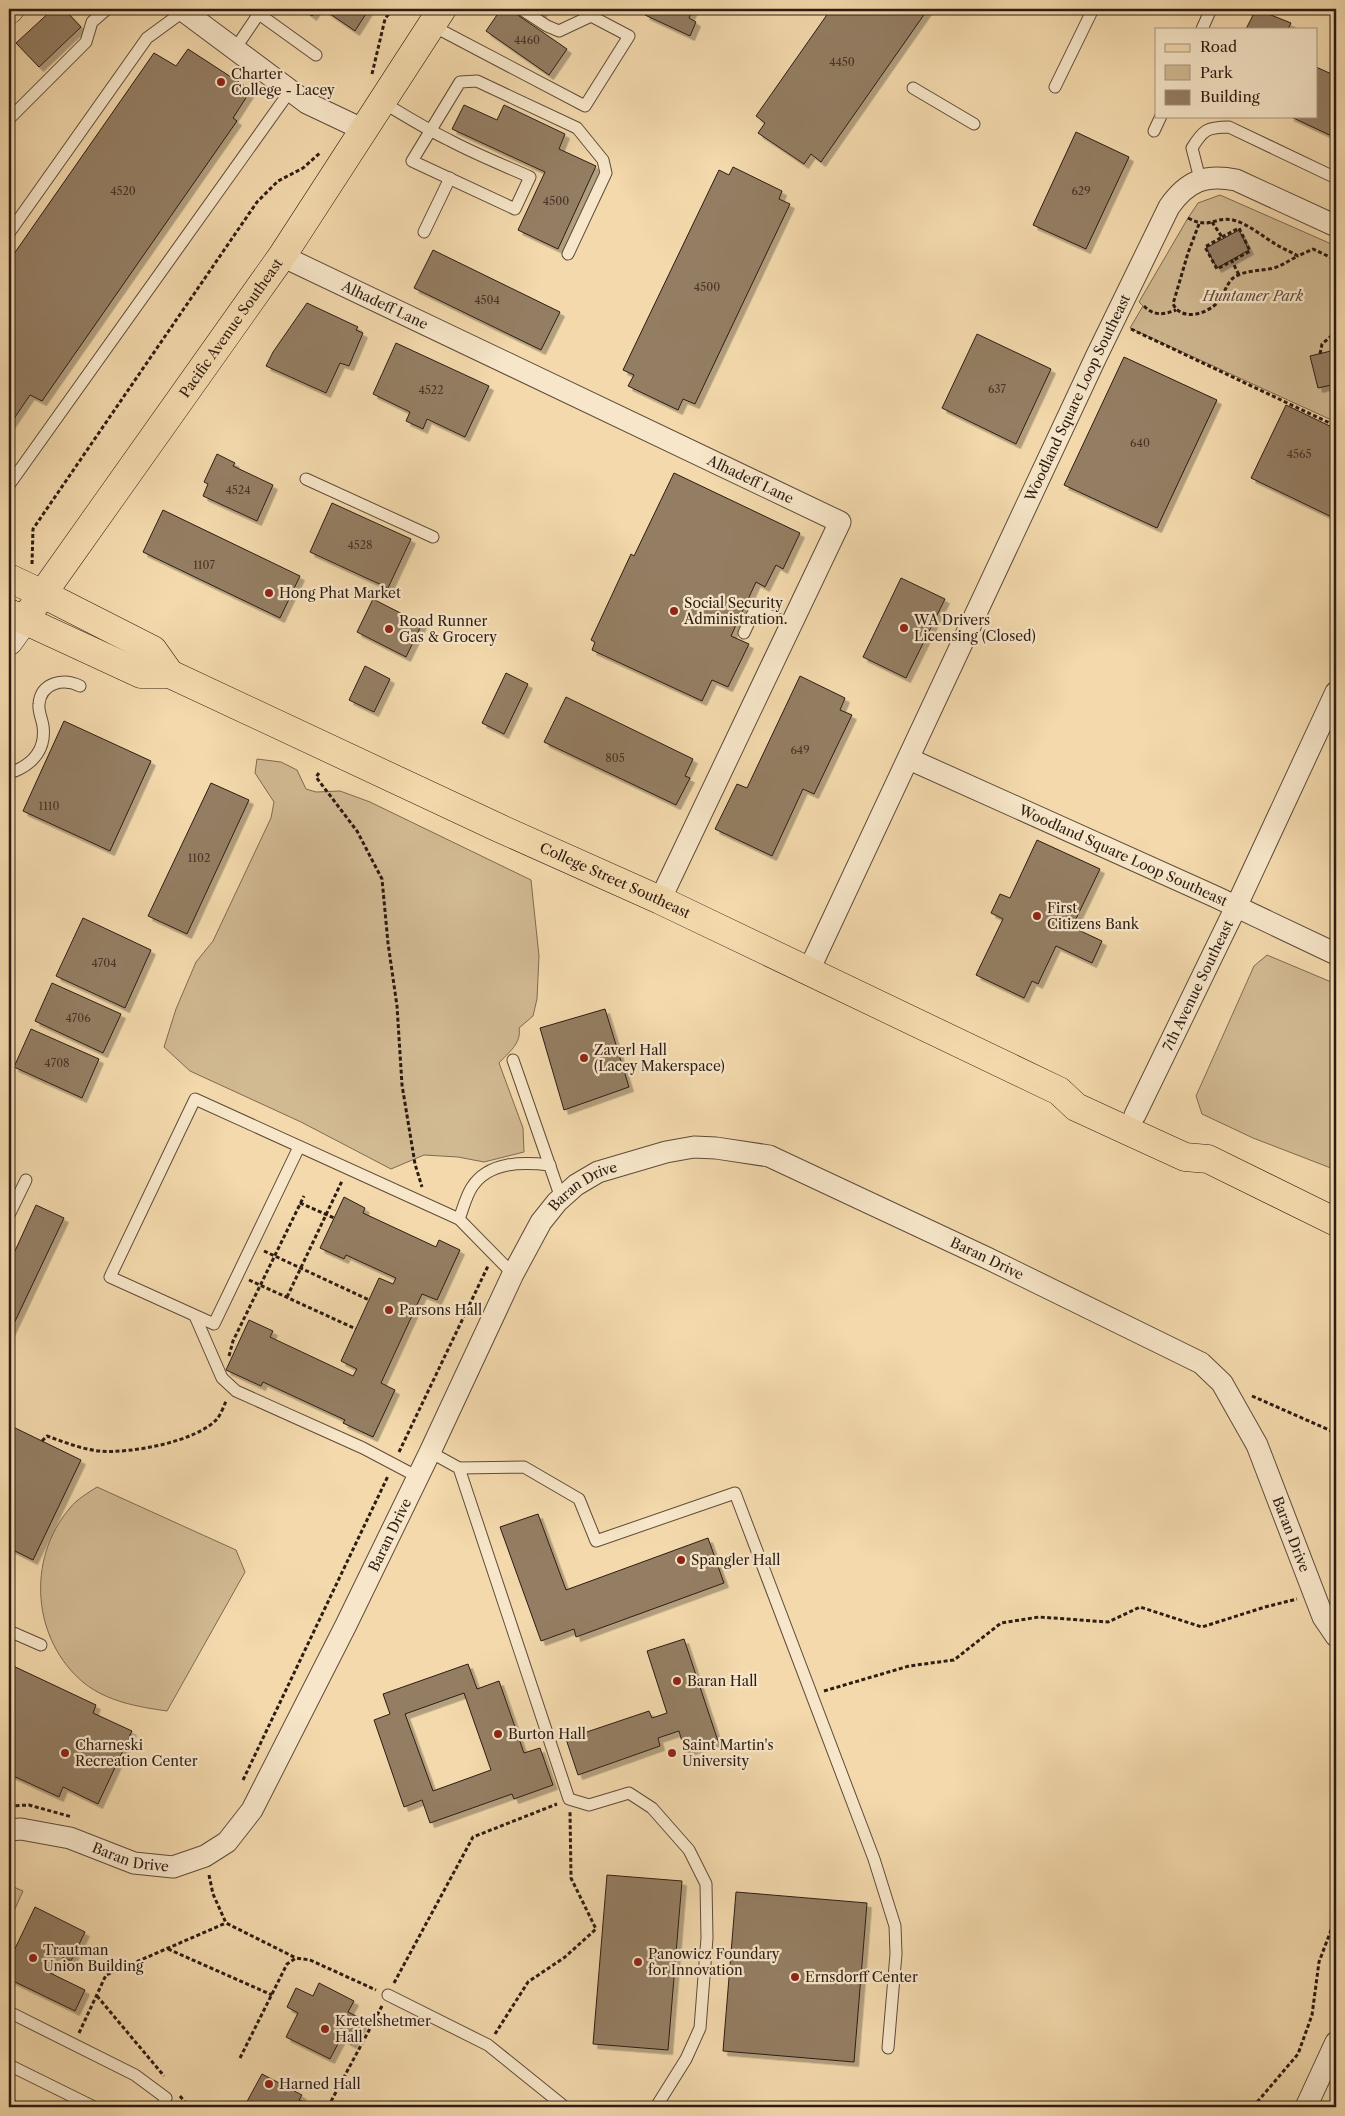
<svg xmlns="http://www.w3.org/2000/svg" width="1345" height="2116" font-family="'Libre Caslon Text',serif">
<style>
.green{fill:#d1b992;stroke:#7f6a52}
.building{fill:#947e63;stroke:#2d1c13;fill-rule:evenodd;filter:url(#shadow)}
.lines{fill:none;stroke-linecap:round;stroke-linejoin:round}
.service-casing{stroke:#5e4b39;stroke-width:13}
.minor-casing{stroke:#5e4b39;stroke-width:23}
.secondary-casing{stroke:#2d1c13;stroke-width:29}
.primary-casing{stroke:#2d1c13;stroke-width:29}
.path{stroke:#2d1c13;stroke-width:3;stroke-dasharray:4 2.5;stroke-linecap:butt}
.service{stroke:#f7e6c9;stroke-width:11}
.minor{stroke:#f7e6c9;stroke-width:21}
.secondary{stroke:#f7e6c9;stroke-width:28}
.primary{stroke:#f3d9ac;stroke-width:28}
.poi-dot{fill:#8f2418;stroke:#f7e6c9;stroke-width:2}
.labels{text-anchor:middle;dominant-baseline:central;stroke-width:4.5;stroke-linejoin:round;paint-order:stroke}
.number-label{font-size:11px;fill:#473427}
.poi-label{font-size:14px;fill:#2d1c13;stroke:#f7e6c9;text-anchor:start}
.park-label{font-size:14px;font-style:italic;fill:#5e4b39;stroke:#f7e6c9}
.street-label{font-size:14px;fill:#2d1c13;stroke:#f7e6c9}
</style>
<defs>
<filter id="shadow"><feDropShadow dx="4.5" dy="4.5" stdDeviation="0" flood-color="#0004"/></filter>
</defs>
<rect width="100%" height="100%" fill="#f3d9ac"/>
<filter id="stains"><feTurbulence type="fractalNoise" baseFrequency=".004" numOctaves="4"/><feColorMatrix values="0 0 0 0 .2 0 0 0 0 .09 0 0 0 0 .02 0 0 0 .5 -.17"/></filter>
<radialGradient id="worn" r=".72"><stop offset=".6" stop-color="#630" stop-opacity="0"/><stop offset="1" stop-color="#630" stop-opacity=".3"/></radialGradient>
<g class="green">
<polygon points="1220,195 1336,246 1336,422 1130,328 1143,306 1139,302 1188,218 1198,203"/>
<path d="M257,759L281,762L297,770L306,789L316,792L340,791L370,802L531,880L539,956L537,999L533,1016L519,1028C522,1043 508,1053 499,1063L523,1128L524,1152L484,1162L458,1157L424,1155L391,1169L301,1122L190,1071L164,1047L176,1009L196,962L213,941L271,818L274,802L255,773Z"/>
<polygon points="1267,955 1336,984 1336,1170 1253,1138 1202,1114 1196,1096 1254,966"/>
<path d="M97,1487L236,1550L245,1572L167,1711C139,1707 108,1702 84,1683C32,1640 26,1559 70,1508C77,1499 88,1493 97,1487Z"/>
<polygon points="9,1885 23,1891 9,1922"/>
</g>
<g class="building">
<polygon points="53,9 64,9 81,27 39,67 16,43"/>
<polygon points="303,9 317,9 312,16"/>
<polygon points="323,9 369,9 355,31"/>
<polygon points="501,9 509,9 567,49 549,75 486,31"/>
<polygon points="530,9 544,9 540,15"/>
<polygon points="648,9 693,9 689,18 696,22 690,36 645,15"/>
<polygon points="831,9 928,9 821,162 811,154 804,164 758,133 765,123 756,116"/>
<polygon points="1256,9 1291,23 1288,29 1246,29"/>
<polygon points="188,49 251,90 233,118 237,121 42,401 30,395 9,426 9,261 154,53 176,66"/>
<polygon points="1316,67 1336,76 1336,138 1289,116 1316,116"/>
<polygon points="464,105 497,120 504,105 565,134 559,149 596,166 558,249 518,230 545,172 452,129"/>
<polygon points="1076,132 1129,157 1086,249 1033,225"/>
<polygon points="733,167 782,191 779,199 790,204 695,404 683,399 678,410 628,386 634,375 623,370 719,170 729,175"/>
<polygon points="1239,230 1249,250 1217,268 1206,248"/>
<polygon points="433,250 560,312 541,350 414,288"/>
<polygon points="307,303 358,327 356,330 363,333 349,366 340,363 326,393 266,366 273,352"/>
<polygon points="977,334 1051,369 1016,444 942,408"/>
<polygon points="396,343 489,386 465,437 427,419 423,429 406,421 410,412 373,394"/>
<polygon points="1331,351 1336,372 1336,384 1318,388 1310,356"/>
<polygon points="1124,357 1217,400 1157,528 1064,485"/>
<polygon points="1286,405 1336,429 1336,519 1251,478"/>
<polygon points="217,454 235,463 233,466 273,485 257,521 203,496 208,484 204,482"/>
<polygon points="674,473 800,533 783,569 776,565 765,587 756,582 731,636 749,644 728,687 712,680 702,701 592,650 595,642 591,640 631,554 634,556"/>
<polygon points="332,503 411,539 388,588 310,552"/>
<polygon points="163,510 300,576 280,618 143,552"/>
<polygon points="901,578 945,599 906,678 863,657"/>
<polygon points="373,599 422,624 406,657 357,632"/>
<polygon points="365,666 390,679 374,712 349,700"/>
<polygon points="506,673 528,684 504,734 482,723"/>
<polygon points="800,676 845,698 840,710 852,715 814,794 803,789 772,856 715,829 737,784 747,788"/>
<polygon points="566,697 693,759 685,776 690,778 676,805 544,742"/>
<polygon points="64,721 151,761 110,851 23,811"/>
<polygon points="211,783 249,800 187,934 148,916"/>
<polygon points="1037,840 1100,869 1072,927 1102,941 1092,963 1056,946 1038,984 1032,981 1024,998 976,975 1003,919 991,913 1000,894 1010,898"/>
<polygon points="83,918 151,950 125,1008 56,976"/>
<polygon points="52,983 121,1014 103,1053 35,1021"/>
<polygon points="605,1009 629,1087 564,1110 540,1028"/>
<polygon points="31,1029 99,1059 82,1098 14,1067"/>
<polygon points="344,1197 365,1208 363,1213 436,1247 439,1240 460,1250 437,1300 422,1294 381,1383 395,1390 373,1437 343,1423 345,1420 263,1382 261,1386 226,1370 249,1320 273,1331 270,1337 353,1376 357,1369 341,1361 379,1278 393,1284 396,1278 346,1255 344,1259 320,1248"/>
<polygon points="36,1205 64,1218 9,1334 9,1264"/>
<polygon points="9,1425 81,1460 33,1560 9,1548"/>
<polygon points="538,1514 566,1590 708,1538 724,1583 576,1637 574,1629 541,1641 500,1527"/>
<polygon points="684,1639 718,1741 685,1752 679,1731 658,1738 660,1746 578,1775 566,1739 649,1711 652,1718 667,1713 647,1651"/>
<polygon points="9,1664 96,1705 93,1713 132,1731 98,1804 63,1787 59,1797 9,1774"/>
<path d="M468,1664L477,1689L499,1681L524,1753L540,1748L553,1785L514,1799L512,1794L430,1823L422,1800L404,1807L374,1720L390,1714L383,1694ZM464,1693L491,1770L433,1791L405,1714Z"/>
<polygon points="607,1875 682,1881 668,2050 593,2044"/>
<polygon points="736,1892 867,1903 854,2062 723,2051"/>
<polygon points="35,1907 85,1932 71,1961 56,1954 48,1972 85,1990 75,2011 9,1979 9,1961"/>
<polygon points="319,1983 354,2001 348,2012 364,2020 352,2044 341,2038 330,2059 286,2037 298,2013 287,2007 296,1988 313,1996"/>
<polygon points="262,2074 302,2095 299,2100 307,2104 305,2107 244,2107"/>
<polygon points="9,2098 29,2107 9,2107"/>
<polygon points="505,2101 516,2107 502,2107"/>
</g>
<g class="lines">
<g class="service-casing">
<g id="service">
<polyline points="259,14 316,55"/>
<polyline points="431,25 585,106 629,36 591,16 559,31 547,26 521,9"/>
<polyline points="1202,29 1211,9"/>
<polyline points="235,49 262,9"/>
<polyline points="1055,87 1093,9"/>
<polyline points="913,88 974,124"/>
<path d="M382,102C404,115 426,129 449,140C475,154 503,165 530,177L515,209L412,161L460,82L477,81L577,128L603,160L606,173L568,254"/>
<polyline points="9,119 86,42 92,22 107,9"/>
<polyline points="1154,131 1161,116"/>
<path d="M1200,179L1192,148C1203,130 1207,127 1229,127L1336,178"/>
<polyline points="424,232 450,178"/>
<polyline points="9,233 147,38 184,11"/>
<polyline points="306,479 433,537"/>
<polyline points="9,485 290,91"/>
<polyline points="744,633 755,609 791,625"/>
<path d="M15,771C34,763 46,748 43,726C42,719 38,711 39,704C41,682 64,678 80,686"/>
<polyline points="513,1060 561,1198"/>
<polyline points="299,1147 214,1324 110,1277 195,1099 459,1219 513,1274"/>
<polyline points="9,1215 26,1180"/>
<path d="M459,1219C463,1209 466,1196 472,1187C489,1161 523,1162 550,1165"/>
<polyline points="195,1316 222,1378 236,1391 363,1448 418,1477"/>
<polyline points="430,1452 459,1468 569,1799 589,1805 629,1793 652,1808 689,1850 706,1884 707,1938 700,2028 686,2059 656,2107"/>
<polyline points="459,1468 524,1467 579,1499 596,1541 735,1493 874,1859 895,1926 896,1954 888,2048"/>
<polyline points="9,1631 41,1645"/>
<polyline points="388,1995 488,2045 565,2107"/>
<polyline points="9,2012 135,2075 166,2098 162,2107"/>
<polyline points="9,2065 94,2107"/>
</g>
</g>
<g class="minor-casing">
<g id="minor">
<polyline points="181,9 307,103 364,130"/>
<path id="s1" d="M282,256L840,522L660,900"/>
<path id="s2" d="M909,759L1216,897L1336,954"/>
<path id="s3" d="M809,970L1096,357L1169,207C1187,181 1205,174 1236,180L1336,226"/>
<path id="s4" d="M1135,1115L1236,907L1336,692"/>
<path id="s5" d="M9,1830L21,1829L70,1838L134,1863L173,1867L205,1856L227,1842L252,1810L346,1625L430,1452L513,1274L541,1222L557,1202L576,1185L598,1172L666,1152L694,1147L716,1148L769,1156L987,1258L1201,1363L1222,1383L1257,1445L1323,1617L1336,1636"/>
<polyline points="1306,2107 1336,2042"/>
</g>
</g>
<g class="secondary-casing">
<polyline id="secondary" points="9,641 24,620"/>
</g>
<g class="primary-casing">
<g id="primary">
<polyline points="9,10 10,9"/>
<polyline points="9,578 43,594 153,650 170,674"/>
<path id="s6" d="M9,613L141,674H170L499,828L660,900L1059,1091L1076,1107L1126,1130L1185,1157L1208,1159L1336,1222"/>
<path id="s7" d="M24,620L282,256L442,9"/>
</g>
</g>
<g class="path">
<polyline points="372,74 385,19 392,9"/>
<path d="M1188,218C1211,230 1214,216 1233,220C1249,224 1263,237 1277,245C1284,249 1291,252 1298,256L1313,249L1336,260"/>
<polyline points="1212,222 1222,237 1205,247 1217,269 1232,261 1239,275"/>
<path d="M1199,224L1188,253L1173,304C1182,322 1208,314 1219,301C1225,293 1227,281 1236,276C1248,270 1261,271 1274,268C1283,265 1290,260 1298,256"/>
<polyline points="1222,237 1239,228 1250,251 1232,261"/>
<path d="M1144,306C1154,316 1163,315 1176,310"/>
<polyline points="1131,329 1336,426"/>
<polyline points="1320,354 1322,344 1336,332"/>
<polyline points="32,564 33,529 257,202 278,181 303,168 321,152"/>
<polyline points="319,773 316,777 357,831 382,879 388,943 397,1006 402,1085 415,1164 422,1187"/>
<polyline points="300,1203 334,1218"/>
<polyline points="264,1251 369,1300"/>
<polyline points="249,1280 356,1329"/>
<polyline points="287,1297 342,1181"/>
<polyline points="229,1356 233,1341 304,1196"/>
<polyline points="1252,1396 1336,1433"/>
<path d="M42,1441L47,1436C64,1442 81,1449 99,1451C129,1454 196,1442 217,1419C221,1414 224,1406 226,1401"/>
<polyline points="399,1452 488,1266"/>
<polyline points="824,1691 909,1666 954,1660 1001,1623 1039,1617 1108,1622 1140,1607 1202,1627 1265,1607 1297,1599"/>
<polyline points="243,1780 388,1476"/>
<polyline points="9,1806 29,1805 72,1817"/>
<polyline points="209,1875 213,1894 226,1923 296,1958"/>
<polyline points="168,1949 272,1995"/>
<polyline points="394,1983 473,1837 557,1804"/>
<polyline points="97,1996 164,2076"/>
<polyline points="79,2033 106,1975 226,1923"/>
<polyline points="495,2034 528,1982 565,1957 596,1929 571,1878 570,1812"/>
<polyline points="240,2058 287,1964 296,1958 310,1960 376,1990"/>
<polyline points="180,2096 189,2107"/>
<polyline points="328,2107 382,2006"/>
<polyline points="1253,2107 1298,2054 1312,2015 1319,1962 1336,1917"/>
</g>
<use href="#service" class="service"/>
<use href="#minor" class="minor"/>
<use href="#secondary" class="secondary"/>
<use href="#primary" class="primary"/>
</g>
<g class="poi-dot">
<circle cx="221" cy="82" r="5"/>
<circle cx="269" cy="593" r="5"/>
<circle cx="674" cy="611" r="5"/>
<circle cx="904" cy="628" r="5"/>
<circle cx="389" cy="629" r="5"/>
<circle cx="1037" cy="916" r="5"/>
<circle cx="584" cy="1058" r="5"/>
<circle cx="389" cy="1310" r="5"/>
<circle cx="681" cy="1560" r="5"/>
<circle cx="677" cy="1681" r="5"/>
<circle cx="498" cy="1734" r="5"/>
<circle cx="65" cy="1753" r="5"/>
<circle cx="672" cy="1753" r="5"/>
<circle cx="33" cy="1958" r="5"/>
<circle cx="638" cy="1962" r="5"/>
<circle cx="795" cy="1977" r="5"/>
<circle cx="325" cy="2029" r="5"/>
<circle cx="269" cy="2084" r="5"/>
</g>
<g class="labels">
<g class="number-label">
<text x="527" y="40">4460</text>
<text x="842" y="62">4450</text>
<text x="123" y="191">4520</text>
<text x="1081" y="191">629</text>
<text x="556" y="201">4500</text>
<text x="707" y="287">4500</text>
<text x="487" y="300">4504</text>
<text x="997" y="389">637</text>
<text x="431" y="390">4522</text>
<text x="1140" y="443">640</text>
<text x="1299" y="454">4565</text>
<text x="238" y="490">4524</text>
<text x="360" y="545">4528</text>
<text x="204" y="565">1107</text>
<text x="800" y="750">649</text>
<text x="615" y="758">805</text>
<text x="49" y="806">1110</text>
<text x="199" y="858">1102</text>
<text x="104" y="963">4704</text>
<text x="78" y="1018">4706</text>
<text x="57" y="1063">4708</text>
</g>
<g class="poi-label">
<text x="231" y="74">Charter<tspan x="231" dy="16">College - Lacey</tspan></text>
<text x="279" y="593">Hong Phat Market</text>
<text x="684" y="603">Social Security<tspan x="684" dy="16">Administration.</tspan></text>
<text x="914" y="620">WA Drivers<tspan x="914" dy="16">Licensing (Closed)</tspan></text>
<text x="399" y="621">Road Runner<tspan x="399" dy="16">Gas &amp; Grocery</tspan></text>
<text x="1047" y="908">First<tspan x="1047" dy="16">Citizens Bank</tspan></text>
<text x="594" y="1050">Zaverl Hall<tspan x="594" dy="16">(Lacey Makerspace)</tspan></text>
<text x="399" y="1310">Parsons Hall</text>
<text x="691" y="1560">Spangler Hall</text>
<text x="687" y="1681">Baran Hall</text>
<text x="508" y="1734">Burton Hall</text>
<text x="75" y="1745">Charneski<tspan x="75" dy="16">Recreation Center</tspan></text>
<text x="682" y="1745">Saint Martin's<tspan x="682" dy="16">University</tspan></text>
<text x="43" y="1950">Trautman<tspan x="43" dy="16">Union Building</tspan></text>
<text x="648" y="1954">Panowicz Foundary<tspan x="648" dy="16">for Innovation</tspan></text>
<text x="805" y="1977">Ernsdorff Center</text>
<text x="335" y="2021">Kretelshetmer<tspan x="335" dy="16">Hall</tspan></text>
<text x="279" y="2084">Harned Hall</text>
</g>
<g class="park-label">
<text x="1253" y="296">Huntamer Park</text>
</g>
<g class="street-label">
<text stroke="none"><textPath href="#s1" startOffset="114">Alhadeff Lane</textPath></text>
<text stroke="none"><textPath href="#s7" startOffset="358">Pacific Avenue Southeast</textPath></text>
<text stroke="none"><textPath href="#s3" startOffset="632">Woodland Square Loop Southeast</textPath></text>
<text stroke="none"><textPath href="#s1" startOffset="519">Alhadeff Lane</textPath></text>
<text stroke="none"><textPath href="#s2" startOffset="235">Woodland Square Loop Southeast</textPath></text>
<text stroke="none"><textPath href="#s6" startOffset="665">College Street Southeast</textPath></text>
<text stroke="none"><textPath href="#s4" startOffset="144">7th Avenue Southeast</textPath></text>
<text stroke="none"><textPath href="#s5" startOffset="982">Baran Drive</textPath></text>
<text stroke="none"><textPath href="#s5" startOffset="1418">Baran Drive</textPath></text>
<text stroke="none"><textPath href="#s5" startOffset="1852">Baran Drive</textPath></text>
<text stroke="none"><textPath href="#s5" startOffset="578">Baran Drive</textPath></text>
<text stroke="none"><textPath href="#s5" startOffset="126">Baran Drive</textPath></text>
</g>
</g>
<rect width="1345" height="2116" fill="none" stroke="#f3d9ac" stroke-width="30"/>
<rect x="10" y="10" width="1325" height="2096" fill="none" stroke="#2d1c13" stroke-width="2.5"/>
<rect x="15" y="15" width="1315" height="2086" fill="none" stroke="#2d1c13"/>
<rect x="1155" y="28" width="162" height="90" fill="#f7e6c9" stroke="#a69580"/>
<rect x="1165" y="44" width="25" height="8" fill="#f3d9ac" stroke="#a69580"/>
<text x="1200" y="52" font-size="15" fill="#2d1c13">Road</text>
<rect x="1165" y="65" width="25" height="15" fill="#d1b992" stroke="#a69580"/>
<text x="1200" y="78" font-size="15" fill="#2d1c13">Park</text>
<rect x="1165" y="90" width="25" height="15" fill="#947e63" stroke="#a69580"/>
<text x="1200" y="102" font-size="15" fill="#2d1c13">Building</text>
<rect width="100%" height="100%" filter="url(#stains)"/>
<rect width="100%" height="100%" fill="url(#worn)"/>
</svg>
